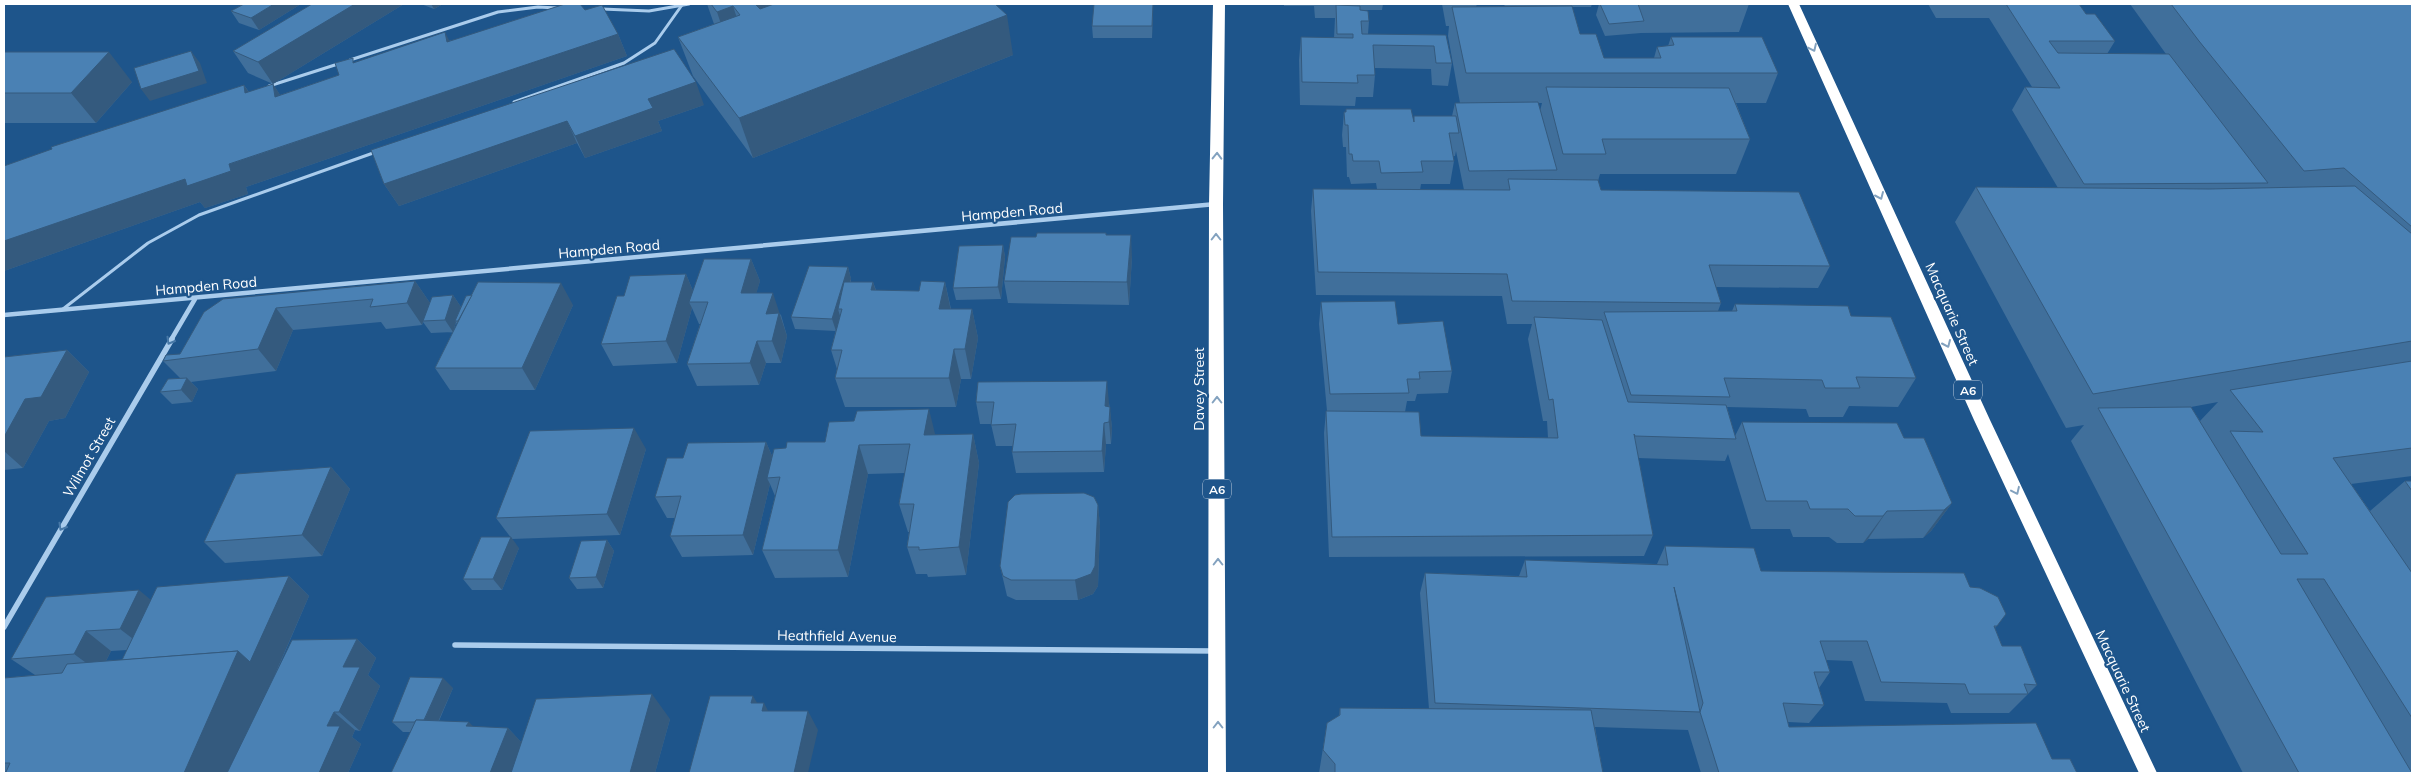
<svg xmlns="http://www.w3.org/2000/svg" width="2416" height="777" font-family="Mulish,sans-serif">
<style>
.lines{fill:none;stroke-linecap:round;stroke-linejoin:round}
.lane{stroke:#aaccec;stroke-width:3}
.street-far1{stroke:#aaccec;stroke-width:4.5}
.street{stroke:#aaccec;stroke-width:5.5}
.highway{fill:#fff;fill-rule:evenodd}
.wall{fill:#406f9b;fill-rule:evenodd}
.shaded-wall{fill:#345a7e}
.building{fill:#4a81b4;stroke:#345a7e}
.oneway{stroke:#83a2bf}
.oneway2{stroke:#4879a8}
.labels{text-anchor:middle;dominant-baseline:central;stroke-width:4.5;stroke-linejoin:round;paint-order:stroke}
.shield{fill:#1e558b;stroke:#bcccdc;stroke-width:1}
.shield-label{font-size:12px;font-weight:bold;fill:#fff}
.street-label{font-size:14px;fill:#fff;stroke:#1e558b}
</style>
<rect width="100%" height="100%" fill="#1e558b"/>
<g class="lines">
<g class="lane">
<polyline points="602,9 649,11 689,4"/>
<polyline points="350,60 498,12 538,7 557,8"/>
<polyline points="269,86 338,64"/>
<polyline points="514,102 624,63 655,43 682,5"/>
<polyline points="63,309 148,243 199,215 376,152"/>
</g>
<g class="street-far1">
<polyline points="4,315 1216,204"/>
<polyline points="171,340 195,299"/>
</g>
<g class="street">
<polyline points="4,627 172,339"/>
<polyline points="455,645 1215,651"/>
</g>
<g class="highway">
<polygon points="1213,4 1225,4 1223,204 1226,773 1208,773 1209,204"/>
<polygon points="1788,4 1799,4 1990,420 2157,773 2139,773 1974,420"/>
</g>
</g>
<g class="wall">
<polygon points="244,4 301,4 259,30 239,23 231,11"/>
<polygon points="312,4 404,4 273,84 280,95 339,75 355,62 585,10 618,34 627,56 246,187 248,194 205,208 200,202 4,271 4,166 244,85 249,92 273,84 248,73 233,51"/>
<polygon points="421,4 443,4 434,9"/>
<polygon points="707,4 771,4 771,5 1013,55 753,158 693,76 678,37 714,24"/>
<polygon points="1284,4 1383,4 1382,10 1360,10 1369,21 1368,34 1446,35 1452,63 1448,86 1432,85 1431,69 1375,68 1375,75 1373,97 1356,97 1355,106 1300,105 1299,60 1301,37 1334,38 1335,18 1315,18 1314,6 1284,6"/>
<path d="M1442,4H1477L1476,7H1505L1504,4H1592L1591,7H1572L1580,34L1604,58H1654L1657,47L1668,46L1671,37L1778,73L1766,103H1736L1750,139L1736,174H1600L1598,181L1601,190L1830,266L1818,288L1716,287L1721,303L1718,311H1732L1735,304L1851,316L1916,378L1898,407L1849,406L1843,417H1809L1806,409L1727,407L1735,436L1742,422L1904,438L1952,503L1931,531L1923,538L1868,539L1863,543H1837L1829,537H1793L1790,529H1751L1728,454L1725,461L1638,458L1653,535L1644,556L1329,557L1324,433L1326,411H1327L1319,324L1321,302L1398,324L1452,371L1448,393L1417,394L1415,401H1407L1405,412L1421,436L1548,438L1547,421H1543L1528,339L1532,324H1507L1502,296L1316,295L1311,211L1313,189H1377L1376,183L1351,184L1349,177H1347L1346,147H1343L1342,135L1344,112H1346V109L1413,119L1452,116L1455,103H1460L1448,36L1449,26H1446ZM1538,103H1542L1540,111ZM1456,151L1464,190H1420L1421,184H1450L1454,161L1453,156H1455Z"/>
<polygon points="1599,4 1749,4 1739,32 1641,33 1605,36 1596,15"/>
<path d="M1928,4H2079L2086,14L2115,41L2107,54H2166L2130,4H2412V476L2351,484L2370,511L2405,481H2412V773H2243L2071,441L2084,425L2066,428L1955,222L1976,187L2058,188L2012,110L2025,87H2032L1989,18H1936ZM2218,402L2200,421L2191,407Z"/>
<polygon points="1153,12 1152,38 1093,38 1092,26"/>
<polygon points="4,52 132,82 96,123 4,123"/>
<polygon points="704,105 658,121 662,131 585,158 577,143 399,206 384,184 371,150"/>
<polygon points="1106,235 1132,257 1129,305 1008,303 1004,281 1036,237"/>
<polygon points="1003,245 1005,257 1001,299 956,300 953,288"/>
<polygon points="751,259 760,281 756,293 781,315 787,336 781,363 766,363 759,385 697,386 687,364 700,324 699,324 692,308 677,363 613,366 601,344 686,274 693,291"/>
<polygon points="848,267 851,279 851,282 873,282 876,290 919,291 945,282 951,309 972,309 978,338 971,379 961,379 956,407 845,407 835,378 837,369 831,350 838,321 836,331 795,329 791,317"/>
<polygon points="415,281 430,303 453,295 461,307 573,305 535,390 450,390 435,368 457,324 456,323 453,332 431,333 423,322 422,325 386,329 381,322 293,330 276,371 191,382 198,389 192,402 172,404 160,392 180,378 163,361 180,354 204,312"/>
<polygon points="67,350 89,372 65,418 49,421 23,468 4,470 4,357"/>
<polygon points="978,382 1109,403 1112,428 1111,444 1106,444 1104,472 1016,473 1012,452 1013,446 996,446 991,424 980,424 976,402"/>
<polygon points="973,434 979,463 966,575 928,577 927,574 916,574 907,547 909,532 908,532 899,504 905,473 868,474 848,577 775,578 762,550 775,496 770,484 753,555 682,557 670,536 675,518 667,518 655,497 683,458 766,442 772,456 786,448 825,442 935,435"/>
<polygon points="646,449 620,535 512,539 496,518"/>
<polygon points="331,467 350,489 322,556 225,563 204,542"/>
<polygon points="1098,505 1100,526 1098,586 1093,594 1078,600 1016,600 1007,596 1000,566"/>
<polygon points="607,540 614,551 603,588 577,589 569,578"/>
<polygon points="1665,546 1761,571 1970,587 2006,614 1995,628 2002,646 2037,685 2009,713 1951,713 1947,703 1865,701 1852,661 1826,660 1830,672 1819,688 1824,705 1809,723 1788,722 1789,727 2052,759 2077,773 1701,773 1688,730 1595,727 1603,773 1319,773 1327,723 1339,716 1340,708 1429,709 1420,593 1425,573 1519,576 1525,560 1657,564"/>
<polygon points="519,548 502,590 472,590 463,579"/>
<path d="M289,576L309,596L279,666L357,639L376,658L368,675L380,686L360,731L355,730L352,737L361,744L348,773H4V678L35,675L11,659L151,600ZM127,650L122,660L106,661L111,651Z"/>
<polygon points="453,688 439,721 473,727 508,728 521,742 670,719 655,773 410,732 403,732 392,722"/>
</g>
<g class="shaded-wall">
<polygon points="274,4 301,4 259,30 251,18"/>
<polygon points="355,4 404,4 273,84 288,107 275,97 273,84 258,62"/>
<polygon points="431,4 443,4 434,9"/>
<polygon points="753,4 771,4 780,33"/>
<polygon points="1153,4 1153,12 1152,38 1152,26"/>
<polygon points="733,6 746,46 730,51 717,12"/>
<polygon points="1007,15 1013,55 753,158 739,118"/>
<polygon points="445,32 456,54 447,42"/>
<polygon points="618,34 627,56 246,187 248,194 205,208 200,202 4,271 4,241 185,179"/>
<polygon points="191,51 200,63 207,83 150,101 141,89"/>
<polygon points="109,52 132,82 96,123 71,93"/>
<polygon points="696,82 704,105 658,121 662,131 585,158 575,136 648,99"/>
<polygon points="244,85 259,108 245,93"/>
<polygon points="567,121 577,143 399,206 384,184"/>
<polygon points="1131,235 1132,257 1129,305 1127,282"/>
<polygon points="1003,245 1005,257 1001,299 998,287"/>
<polygon points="751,259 760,281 750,315 741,293"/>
<polygon points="848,267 851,279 842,310 842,309 838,309 840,316 836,331 832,319"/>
<polygon points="686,274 695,296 689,302 692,308 677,363 666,341"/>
<polygon points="415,281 430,303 423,321 423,322 422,325 407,303"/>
<polygon points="873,282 882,311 871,290"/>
<polygon points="945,282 951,311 939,309"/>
<polygon points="561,283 573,305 535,390 522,368"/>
<polygon points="773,293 787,336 781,363 772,341 766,314"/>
<polygon points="453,295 461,307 455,321 456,322 453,332 445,320"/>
<polygon points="276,308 293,330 276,371 258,349"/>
<polygon points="972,309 978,338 971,379 965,349"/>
<polygon points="757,341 766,363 759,385 750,363"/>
<polygon points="954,349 961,379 956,407 949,378"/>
<polygon points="67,350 89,372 65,418 49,421 23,468 4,451 4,437 25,399"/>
<polygon points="187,378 198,389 192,402 181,390"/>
<polygon points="1107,381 1109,403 1108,422 1105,406"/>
<polygon points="1110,407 1112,428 1111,444 1109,422"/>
<polygon points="929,409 936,438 924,435"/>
<polygon points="1104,423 1106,444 1104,472 1102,451"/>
<polygon points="634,428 646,449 620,535 607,514"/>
<polygon points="973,434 979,463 966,575 959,547"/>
<polygon points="766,442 775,463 767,478 770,484 753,555 743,535"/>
<polygon points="859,445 868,474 848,577 838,550"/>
<polygon points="331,467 350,489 322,556 302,535"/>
<polygon points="1952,503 1931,531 1923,538 1944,510"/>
<polygon points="1098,505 1100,526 1098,586 1093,594 1078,600 1075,580"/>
<polygon points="1887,511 1868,539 1863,543 1883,516"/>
<polygon points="511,537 519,548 502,590 493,579"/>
<polygon points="607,540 614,551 603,588 596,577"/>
<polygon points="289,576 309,596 272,681 235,773 184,773 238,651"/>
<polygon points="139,590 163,610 145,648 120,629"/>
<polygon points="86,631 111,651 100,673 74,654"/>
<polygon points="357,639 376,658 368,675 380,686 360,731 339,712 343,667"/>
<polygon points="443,678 453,688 433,733 423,723"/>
<polygon points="652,694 670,719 655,773 630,773"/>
<polygon points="753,696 762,711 764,703 774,722 751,703"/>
<polygon points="808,711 818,730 808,773 794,773"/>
<polygon points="334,712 355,730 352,737 361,744 348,773 319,773 327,726"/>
<polygon points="469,722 486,740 466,726"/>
<polygon points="508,728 525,746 514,773 490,773"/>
</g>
<g class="building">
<polygon points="244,4 274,4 251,18 231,11"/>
<polygon points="312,4 355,4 258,62 233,51"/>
<polygon points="565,4 580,4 585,10 602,5 618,34 229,164 231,171 187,186 185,179 4,241 4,166 52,149 51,147 244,85 245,93 273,84 275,97 339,75 335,63 353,58 353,63 445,32 447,42"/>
<polygon points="711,4 755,4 760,9 774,4 995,4 1007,15 739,118 678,37 740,15 733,6 717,12"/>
<polygon points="1094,4 1153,4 1152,26 1092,26"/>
<polygon points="1600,4 1638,4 1644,21 1609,24"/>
<polygon points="2006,4 2079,4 2086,14 2095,14 2115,41 2049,41 2058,53 2169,54 2268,183 2084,184 2025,87 2060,88"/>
<polygon points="2171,4 2412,4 2412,227 2344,168 2304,171 2199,41"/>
<polygon points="1336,5 1360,6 1360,10 1368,11 1369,21 1361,21 1362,34 1446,35 1452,63 1436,63 1434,46 1373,45 1375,75 1357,75 1358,83 1302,82 1301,37 1353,38 1353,34 1337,34"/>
<polygon points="1572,6 1580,34 1596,34 1604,58 1661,58 1657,47 1674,45 1671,37 1762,37 1778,73 1466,73 1452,7"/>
<polygon points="674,49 696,82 648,99 653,108 575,136 567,121 384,184 371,150"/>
<polygon points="191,51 199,71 141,89 134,68"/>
<polygon points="4,52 109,52 71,93 4,93"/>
<polygon points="1546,87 1729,88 1750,139 1602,139 1606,154 1563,154"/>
<polygon points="1538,102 1557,170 1469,171 1455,103"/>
<polygon points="1346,109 1411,109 1414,122 1414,116 1456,116 1459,133 1449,133 1454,161 1421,161 1423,172 1381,173 1379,161 1353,161 1352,154 1349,154 1348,125 1345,125 1344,112 1346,112"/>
<polygon points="1508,179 1598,180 1601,190 1799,192 1830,266 1709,265 1721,303 1512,301 1507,274 1318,272 1313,189 1510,190"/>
<polygon points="2355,186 2412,234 2412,341 2093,394 1976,187 2209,189"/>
<polygon points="1037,233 1106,233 1106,235 1131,235 1127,282 1004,281 1011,237 1036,237"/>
<polygon points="1003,245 998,287 953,288 959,246"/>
<polygon points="704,259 751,259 741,293 773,293 766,314 779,313 772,341 757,341 750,363 687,364 708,302 689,302"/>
<polygon points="809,266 848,267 832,319 791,317"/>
<polygon points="686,274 666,341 601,344 617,296 624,296 630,276"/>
<polygon points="415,281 407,303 370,307 373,299 276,308 258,349 163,361 166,355 180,354 204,312 223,299"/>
<polygon points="921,281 945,282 939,309 972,309 965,349 954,349 949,378 835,378 842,350 831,350 842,309 838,309 844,282 873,282 871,290 919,291"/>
<polygon points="478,282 561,283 522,368 435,368"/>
<polygon points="453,295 445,320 423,321 432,297"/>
<polygon points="472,295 458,321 455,321 466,296"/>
<polygon points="1395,301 1398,324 1443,321 1452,371 1419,372 1420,379 1407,379 1409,393 1330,394 1321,302"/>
<polygon points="1735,304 1848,306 1851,316 1891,317 1916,378 1856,377 1860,388 1825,388 1822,380 1724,378 1730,397 1631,395 1604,312 1737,311"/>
<polygon points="1534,317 1602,320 1628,402 1726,405 1736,439 1635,436 1634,434 1653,535 1332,537 1326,411 1419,412 1421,436 1558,438 1553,399 1549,400"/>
<polygon points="67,350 41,397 25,399 4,437 4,357"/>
<polygon points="2412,361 2412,448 2333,458 2412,573 2412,718 2324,579 2297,579 2412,773 2299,773 2098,408 2191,407 2281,554 2308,554 2230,431 2263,432 2230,390"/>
<polygon points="187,378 181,390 160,392 168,379"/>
<polygon points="1107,381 1105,406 1110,407 1109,422 1104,423 1102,451 1012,452 1016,424 991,425 994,402 976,402 978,382"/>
<polygon points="929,409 924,435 973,434 959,547 919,550 919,547 907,547 914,504 899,504 910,444 859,445 838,550 762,550 780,477 767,478 774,449 786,448 787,442 825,442 829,422 854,421 857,411"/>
<polygon points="1742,422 1897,423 1904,438 1924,438 1952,503 1944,510 1887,511 1883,516 1855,516 1848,509 1810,509 1807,501 1766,501"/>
<polygon points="634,428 607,514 496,518 530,431"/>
<polygon points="766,442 743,535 670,536 681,496 655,497 667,458 683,458 688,443"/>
<polygon points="331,467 302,535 204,542 236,474"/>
<polygon points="2405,481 2412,481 2412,491"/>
<polygon points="1084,493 1094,497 1098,505 1095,566 1091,574 1075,580 1011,580 1003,576 1000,566 1008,502 1015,495 1021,494"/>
<polygon points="481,537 511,537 493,579 463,579"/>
<polygon points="607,540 596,577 569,578 581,541"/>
<polygon points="1665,546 1754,548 1761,571 1964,573 1970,587 1980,588 1998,597 2006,614 1997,626 1994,626 2002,646 2021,646 2037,685 2024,684 2028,694 1969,694 1965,684 1881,682 1867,641 1820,641 1830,672 1814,672 1824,705 1783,703 1789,727 2036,723 2052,759 2070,759 2077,773 1719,773 1700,712 1703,703 1674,587 1700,712 1435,703 1425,573 1527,577 1525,560 1668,565"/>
<polygon points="289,576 250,662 238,651 122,660 157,587"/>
<polygon points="139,590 120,629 86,631 74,654 11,659 46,597"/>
<polygon points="357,639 343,667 360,667 339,712 334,712 327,726 340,726 319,773 227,773 292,640"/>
<polygon points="238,651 184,773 4,773 4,772 6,772 10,763 4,763 4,678 62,673 67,664"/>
<polygon points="410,677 443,678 424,720 416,720 415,722 392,722"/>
<polygon points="652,694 630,773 511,773 536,699"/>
<polygon points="710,696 753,696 751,703 764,703 762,711 808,711 794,773 689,773"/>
<polygon points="1340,708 1591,710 1603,773 1335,773 1335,764 1323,750 1327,723 1340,715"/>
<polygon points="416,720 469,722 466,726 508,728 490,773 391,773"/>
</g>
<defs><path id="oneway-chevron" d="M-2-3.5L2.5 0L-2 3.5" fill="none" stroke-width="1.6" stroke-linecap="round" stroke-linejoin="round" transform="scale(1.25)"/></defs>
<g class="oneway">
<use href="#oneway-chevron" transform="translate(1813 48) rotate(65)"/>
<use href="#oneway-chevron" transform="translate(1217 156) rotate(-89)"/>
<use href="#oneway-chevron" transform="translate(1880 196) rotate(66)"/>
<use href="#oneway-chevron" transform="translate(1216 237) rotate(-90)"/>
<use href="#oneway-chevron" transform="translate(1947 344) rotate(66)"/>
<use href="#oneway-chevron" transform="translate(1217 400) rotate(-90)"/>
<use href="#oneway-chevron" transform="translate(2016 491) rotate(65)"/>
<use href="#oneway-chevron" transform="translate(1218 562) rotate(-90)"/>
<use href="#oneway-chevron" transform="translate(1218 725) rotate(-90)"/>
</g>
<g class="oneway2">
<use href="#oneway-chevron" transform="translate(170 341) rotate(120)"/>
<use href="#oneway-chevron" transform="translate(62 527) rotate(120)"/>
</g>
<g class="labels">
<g class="shield">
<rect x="1954" y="380.5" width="28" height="19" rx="4"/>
<rect x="1203" y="479.5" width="28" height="19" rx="4"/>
</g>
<g class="shield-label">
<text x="1968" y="390">A6</text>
<text x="1217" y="489">A6</text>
</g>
<g class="street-label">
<text transform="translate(1012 212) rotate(-5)">Hampden Road</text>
<text transform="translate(609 249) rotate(-5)">Hampden Road</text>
<text transform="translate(206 286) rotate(-5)">Hampden Road</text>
<text transform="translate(1952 314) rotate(66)">Macquarie Street</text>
<text transform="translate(1199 389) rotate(-90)">Davey Street</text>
<text transform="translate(89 457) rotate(-60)">Wilmot Street</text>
<text transform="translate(837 636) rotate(1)">Heathfield Avenue</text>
<text transform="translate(2123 681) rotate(65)">Macquarie Street</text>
</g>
</g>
<rect width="2416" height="777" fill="none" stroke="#ffffff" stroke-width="10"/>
</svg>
